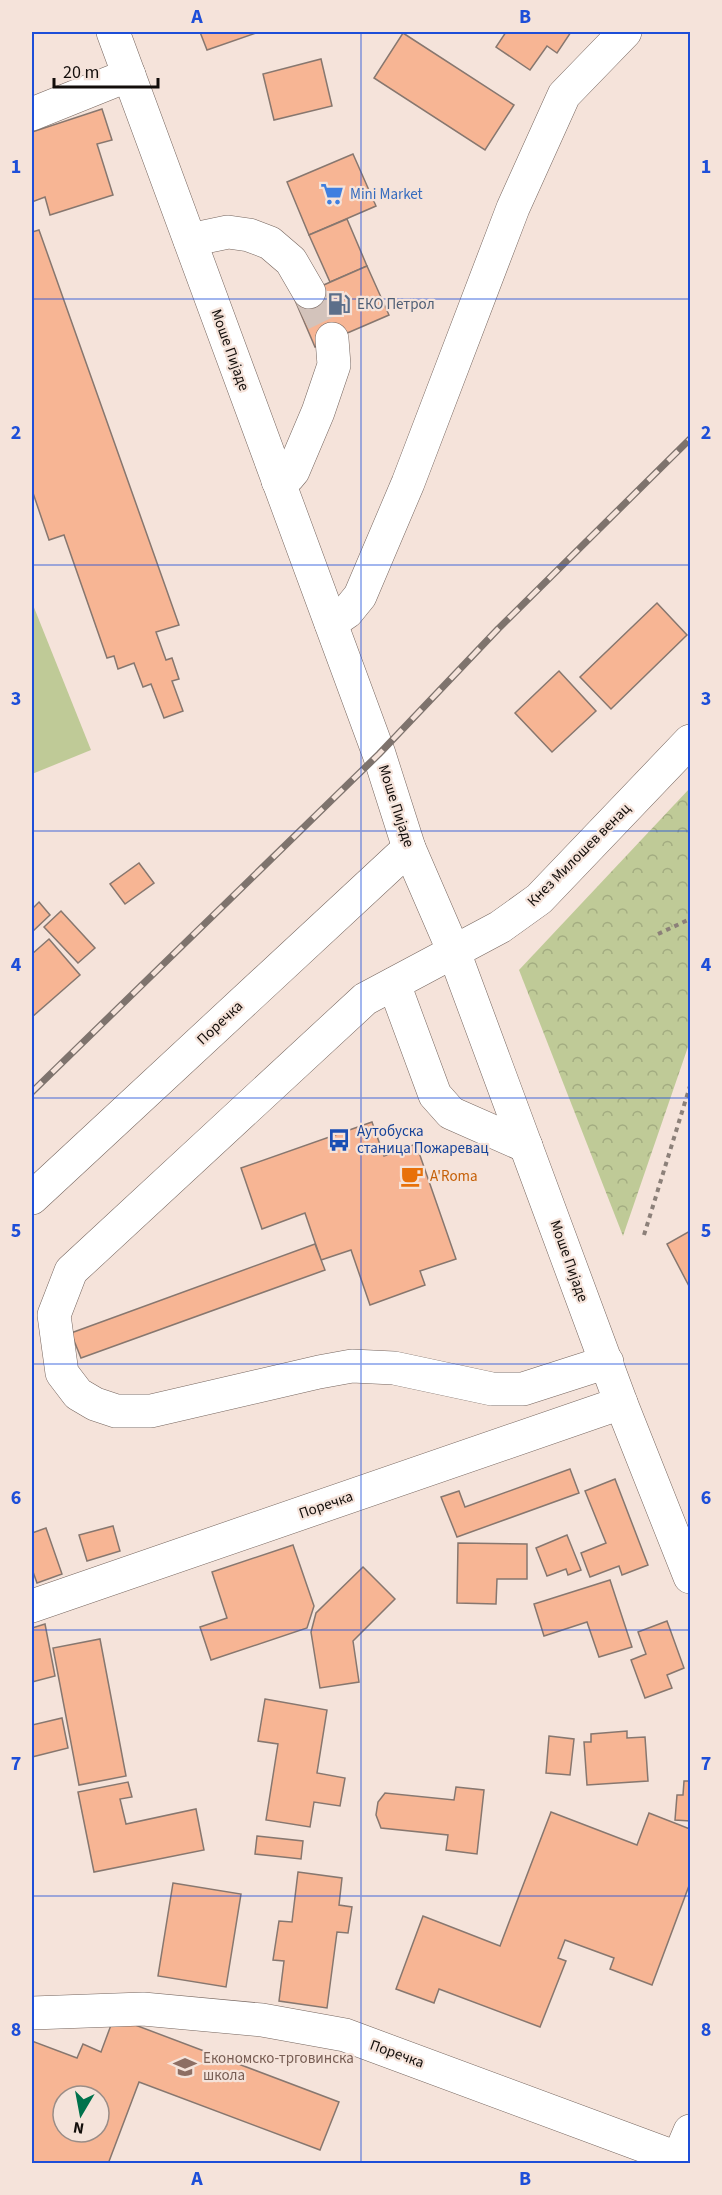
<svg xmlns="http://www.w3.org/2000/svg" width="722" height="2195" font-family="'Source Sans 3',sans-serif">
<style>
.park{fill:url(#park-crowns)}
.pitch{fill:#bfca97}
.building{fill:#f7b594;stroke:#87776f;stroke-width:1.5;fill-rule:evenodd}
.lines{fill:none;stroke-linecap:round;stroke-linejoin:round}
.minor-tunnel{stroke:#d3c3bb;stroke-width:33;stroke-dasharray:33 16;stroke-linecap:butt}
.minor-casing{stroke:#75655e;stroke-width:34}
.path{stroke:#8c8079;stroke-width:4;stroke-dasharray:4.5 4.5;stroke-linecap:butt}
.minor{stroke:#fff;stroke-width:33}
.rail-casing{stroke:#7e736d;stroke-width:7}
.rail{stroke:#f5e3da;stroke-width:4.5;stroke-dasharray:14;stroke-linecap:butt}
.grid{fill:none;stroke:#1d4ed8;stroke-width:1.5;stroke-opacity:0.55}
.labels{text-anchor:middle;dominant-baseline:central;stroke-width:4.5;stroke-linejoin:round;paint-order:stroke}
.shop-label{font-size:15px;fill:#366cbe;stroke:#f5e3da;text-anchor:start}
.service-label{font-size:15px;fill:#4e5e75;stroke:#f5e3da;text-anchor:start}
.street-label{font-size:15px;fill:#120d0a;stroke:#f5e3da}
.transit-label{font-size:15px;fill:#164399;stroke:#f5e3da;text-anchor:start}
.food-label{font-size:15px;fill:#c56008;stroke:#f5e3da;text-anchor:start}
.education-label{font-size:15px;fill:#785e54;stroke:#f5e3da;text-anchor:start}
.neatline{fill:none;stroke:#1d4ed8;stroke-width:2}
.grid-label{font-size:20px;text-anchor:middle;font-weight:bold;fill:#1d4ed8}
</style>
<defs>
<pattern id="park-crowns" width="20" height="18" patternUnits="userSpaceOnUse" patternTransform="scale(1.5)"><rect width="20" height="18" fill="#bfca97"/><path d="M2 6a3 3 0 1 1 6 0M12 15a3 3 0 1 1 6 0" fill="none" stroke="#a3ac81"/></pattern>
</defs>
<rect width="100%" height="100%" fill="#f5e3da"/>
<polygon class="park" points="690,788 690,1041 623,1236 519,970"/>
<polygon class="pitch" points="33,605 91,750 32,774 32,606"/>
<g class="building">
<polygon points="200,32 259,32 207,50"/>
<polygon points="506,32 571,32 557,53 547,46 530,70 496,47"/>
<polygon points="403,33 514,105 485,150 374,78"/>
<polygon points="321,59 332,106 274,120 263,74"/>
<polygon points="102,109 112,140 97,144 113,195 50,215 45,197 32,202 32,132"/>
<polygon points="353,154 376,206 309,235 287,182"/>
<polygon points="347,219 367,266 330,282 309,235"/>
<polygon points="39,230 179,625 156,632 166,660 172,658 179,679 172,681 183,711 164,718 151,684 143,687 134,663 118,669 114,656 107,658 64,535 49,540 32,490 32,232"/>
<polygon points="367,266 389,315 315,347 294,298"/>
<polygon points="657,603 687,635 611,709 580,677"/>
<polygon points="559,671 596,711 552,752 515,713"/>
<polygon points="139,863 154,883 125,904 110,884"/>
<polygon points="39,902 50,915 32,932 32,909"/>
<polygon points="61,911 95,948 78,963 44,927"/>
<polygon points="49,939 80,975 32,1017 32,954"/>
<polygon points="372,1122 384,1156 416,1144 456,1259 420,1271 425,1285 370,1305 351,1250 321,1260 305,1213 262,1229 241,1168"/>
<polygon points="690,1231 690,1288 667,1244"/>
<polygon points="315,1244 325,1270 81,1358 71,1333"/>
<polygon points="570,1469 579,1493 457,1537 441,1497 459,1491 465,1507"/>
<polygon points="615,1479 648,1565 622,1575 619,1566 590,1577 581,1553 606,1543 585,1491"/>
<polygon points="113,1526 120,1551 87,1561 79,1535"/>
<polygon points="46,1528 62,1574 37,1583 32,1569 32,1533"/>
<polygon points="567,1535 581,1570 568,1575 566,1569 547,1576 536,1548"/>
<polygon points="458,1543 527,1544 527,1579 497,1579 496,1604 457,1603"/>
<polygon points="293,1545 314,1606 307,1628 211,1660 200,1627 227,1618 212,1572"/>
<polygon points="363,1567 395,1599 353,1641 359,1682 320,1688 311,1632 316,1613"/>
<polygon points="610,1580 632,1647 599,1657 587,1622 544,1636 534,1604"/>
<polygon points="667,1621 684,1668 667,1675 672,1688 645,1698 631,1660 646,1654 638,1632"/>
<polygon points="45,1624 55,1676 32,1682 32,1628"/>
<polygon points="100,1639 126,1776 79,1785 53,1648"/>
<polygon points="265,1699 327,1710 317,1773 345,1778 340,1806 314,1802 310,1827 266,1820 278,1744 258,1741"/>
<polygon points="62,1718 68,1748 32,1757 32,1725"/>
<polygon points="627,1731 627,1738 645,1737 648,1781 587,1785 584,1742 591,1742 591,1734"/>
<polygon points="549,1736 574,1739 570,1775 546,1773"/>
<polygon points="684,1781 690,1781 690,1821 675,1820 677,1795 683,1795"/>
<polygon points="128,1782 132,1797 120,1799 126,1824 196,1809 204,1850 94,1872 78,1792"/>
<polygon points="456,1787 484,1790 477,1854 446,1850 448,1835 381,1828 376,1815 378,1802 385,1793 454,1800"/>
<polygon points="551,1812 637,1845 649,1813 690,1829 690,1883 652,1985 610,1969 614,1958 565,1940 558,1958 566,1961 540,2027 439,1989 434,2003 396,1989 423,1916 500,1946"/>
<polygon points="257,1836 303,1841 301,1859 255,1854"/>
<polygon points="298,1872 342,1878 339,1905 352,1907 348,1933 337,1932 327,2008 279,2001 284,1961 273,1960 279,1921 292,1922"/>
<polygon points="173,1883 241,1894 226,1987 158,1976"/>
<path d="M114,2017L339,2102L320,2150L139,2082L108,2164H32V2041L77,2058L83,2044L101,2052ZM63,2096H99V2132H63Z"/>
</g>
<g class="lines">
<polyline class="minor-tunnel" points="309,292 332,339"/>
<g class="minor-casing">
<g id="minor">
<polyline points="113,32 379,754 409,848 454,952 621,1403 690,1577"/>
<polyline points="32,114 129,75"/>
<polyline points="190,240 228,232 249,235 270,243 291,261 309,292"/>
<polyline points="278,481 288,477 293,471 318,412 334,365 332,339"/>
<polyline points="331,623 347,612 360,596 408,483 513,208 564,95 625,32"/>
<polyline points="394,984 435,1095 451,1113 526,1146"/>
<polyline points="32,1198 409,848"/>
<polyline points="607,1362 523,1389 492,1389 394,1368 352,1366 319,1372 151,1411 116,1411 95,1404 78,1394 62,1373 54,1315 71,1271 365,999 500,927 539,899 690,741"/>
<polyline points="32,1606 621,1403"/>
<polyline points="32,2013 143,2009 262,2020 345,2035 677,2158"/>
<polyline points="676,2164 690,2131"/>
</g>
</g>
<g class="path">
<polyline points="658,934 690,919"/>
<polyline points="644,1235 690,1086"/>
</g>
<use href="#minor" class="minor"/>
<g class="rail-casing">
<polyline id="rail" points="32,1092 379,754 498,629 690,439"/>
</g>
<use href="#rail" class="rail"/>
</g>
<path class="grid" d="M361,32V2164M32,299H690M32,565H690M32,831H690M32,1098H690M32,1364H690M32,1630H690M32,1896H690"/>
<defs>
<g id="supermarket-bare" transform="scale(1.8)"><path d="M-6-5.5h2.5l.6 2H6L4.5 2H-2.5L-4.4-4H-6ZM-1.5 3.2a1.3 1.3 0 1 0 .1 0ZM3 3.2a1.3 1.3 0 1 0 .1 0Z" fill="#3f7fe0" stroke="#f5e3da" stroke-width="2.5" paint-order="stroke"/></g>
<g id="fuel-bare" transform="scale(1.8)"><path d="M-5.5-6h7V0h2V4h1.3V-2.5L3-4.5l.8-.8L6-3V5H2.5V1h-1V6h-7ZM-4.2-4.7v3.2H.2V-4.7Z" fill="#5c6f8a" stroke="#f5e3da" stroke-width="2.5" paint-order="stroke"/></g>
<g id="bus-bare" transform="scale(1.8)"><path d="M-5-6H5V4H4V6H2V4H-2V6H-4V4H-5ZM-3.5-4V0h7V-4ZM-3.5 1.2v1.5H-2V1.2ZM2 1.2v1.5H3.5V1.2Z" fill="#1a4fb4" stroke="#f5e3da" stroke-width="2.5" paint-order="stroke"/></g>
<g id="cafe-bare" transform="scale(1.8)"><path d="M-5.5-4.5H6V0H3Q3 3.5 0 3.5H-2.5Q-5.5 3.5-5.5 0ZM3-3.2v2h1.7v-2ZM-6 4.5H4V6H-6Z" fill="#e8710a" stroke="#f5e3da" stroke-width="2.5" paint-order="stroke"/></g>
<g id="school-bare" transform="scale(1.8)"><path d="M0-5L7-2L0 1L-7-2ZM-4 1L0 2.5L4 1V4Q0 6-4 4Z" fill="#8d6e63" stroke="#f5e3da" stroke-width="2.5" paint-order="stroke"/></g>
</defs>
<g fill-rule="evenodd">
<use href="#supermarket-bare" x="332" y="194"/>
<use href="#fuel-bare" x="339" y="304"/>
<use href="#bus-bare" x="339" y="1140"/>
<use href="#cafe-bare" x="412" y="1176"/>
<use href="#school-bare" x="185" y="2067"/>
</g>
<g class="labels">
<g class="shop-label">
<text x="350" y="194">Mini Market</text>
</g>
<g class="service-label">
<text x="357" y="304">ЕКО Петрол</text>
</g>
<g class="street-label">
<text transform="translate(230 350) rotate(70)">Моше Пијаде</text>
<text transform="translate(396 806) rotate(72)">Моше Пијаде</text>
<text transform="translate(579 855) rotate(-45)">Кнез Милошев венац</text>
<text transform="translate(220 1023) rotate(-43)">Поречка</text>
<text transform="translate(569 1261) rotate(70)">Моше Пијаде</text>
<text transform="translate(326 1505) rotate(-19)">Поречка</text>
<text transform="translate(397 2054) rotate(20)">Поречка</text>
</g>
<g class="transit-label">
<text x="357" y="1131">Аутобуска<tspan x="357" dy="17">станица Пожаревац</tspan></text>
</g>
<g class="food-label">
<text x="430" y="1176">A'Roma</text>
</g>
<g class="education-label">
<text x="203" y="2058">Економско-трговинска<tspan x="203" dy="17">школа</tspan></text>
</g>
</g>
<rect width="722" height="2195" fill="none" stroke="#f5e3da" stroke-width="66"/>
<g transform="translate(81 2114) rotate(190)"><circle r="28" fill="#f5e3da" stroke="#9a8d87" stroke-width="1.5"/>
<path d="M0-4.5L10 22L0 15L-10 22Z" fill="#00724c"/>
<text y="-9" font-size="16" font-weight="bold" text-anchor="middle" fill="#120d0a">N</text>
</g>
<path d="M54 78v9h104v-9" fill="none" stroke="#120d0a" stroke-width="3"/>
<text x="63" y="78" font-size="18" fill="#120d0a" stroke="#f5e3da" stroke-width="4.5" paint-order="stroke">20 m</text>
<rect x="33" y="33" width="656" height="2129" class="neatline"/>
<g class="grid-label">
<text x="197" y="23">A</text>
<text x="525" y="23">B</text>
<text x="16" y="173">1</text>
<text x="706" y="173">1</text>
<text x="16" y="439">2</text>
<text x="706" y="439">2</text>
<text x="16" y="705">3</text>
<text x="706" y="705">3</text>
<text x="16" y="971">4</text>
<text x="706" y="971">4</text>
<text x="16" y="1237">5</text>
<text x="706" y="1237">5</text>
<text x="16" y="1504">6</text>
<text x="706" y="1504">6</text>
<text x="16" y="1770">7</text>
<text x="706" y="1770">7</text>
<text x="16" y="2036">8</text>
<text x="706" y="2036">8</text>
<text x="197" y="2185">A</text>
<text x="525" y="2185">B</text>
</g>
</svg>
